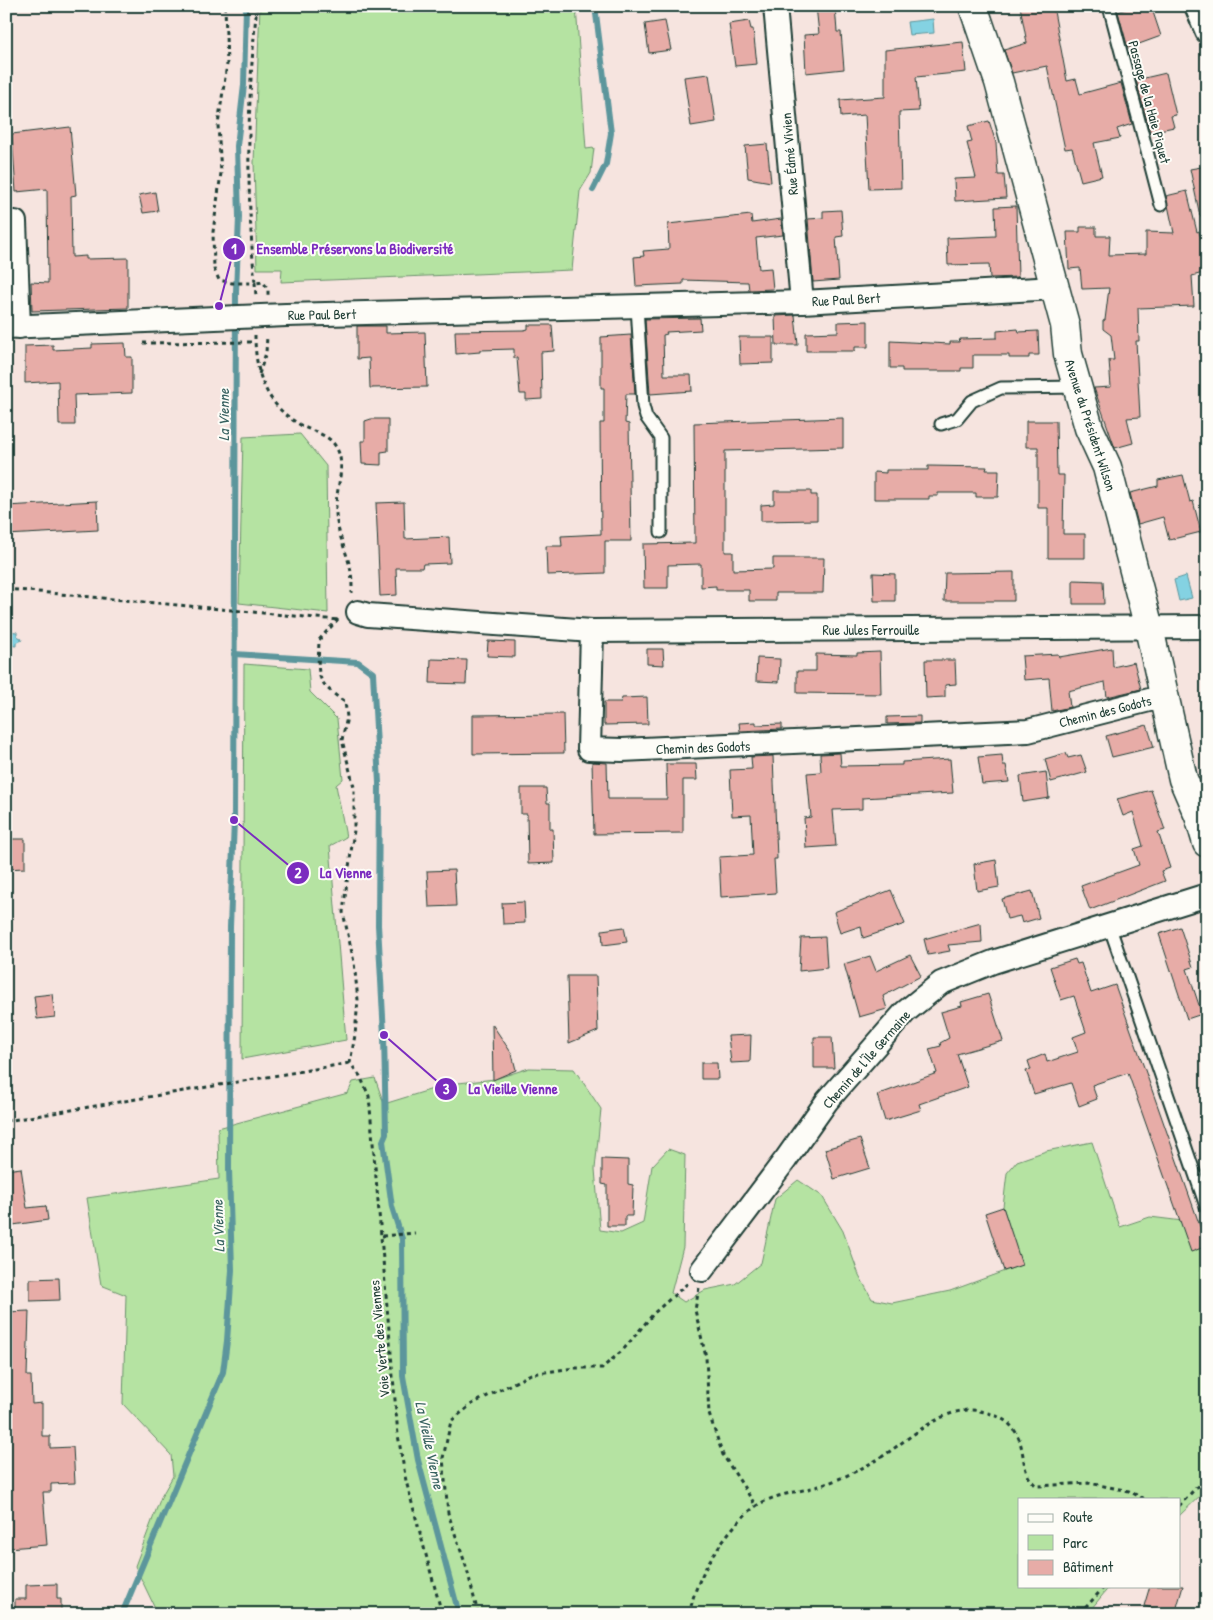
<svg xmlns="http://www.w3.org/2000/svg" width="1213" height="1620" font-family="'Patrick Hand',sans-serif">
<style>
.green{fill:#b5e3a2;stroke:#6a906b}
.water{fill:#84d2e2;stroke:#5c969c}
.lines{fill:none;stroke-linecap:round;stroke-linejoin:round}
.stream{stroke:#5c969c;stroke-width:6}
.building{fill:#e7aca7;stroke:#1f3d34}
.service-casing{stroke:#1f3d34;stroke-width:15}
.minor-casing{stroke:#1f3d34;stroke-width:26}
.tertiary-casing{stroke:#1f3d34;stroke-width:31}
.path{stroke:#1f3d34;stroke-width:3;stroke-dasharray:4 4;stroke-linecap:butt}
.service{stroke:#fdfcf7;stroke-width:11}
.minor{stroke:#fdfcf7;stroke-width:22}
.tertiary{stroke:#fdfcf7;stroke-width:28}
.labels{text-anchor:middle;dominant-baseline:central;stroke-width:4;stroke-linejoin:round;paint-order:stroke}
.street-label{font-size:14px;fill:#1f3d34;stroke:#fdfcf7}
.water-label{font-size:15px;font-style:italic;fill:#386260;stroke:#fdfcf7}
.leader{fill:none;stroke:#7b2cbf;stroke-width:2}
.callout-dot{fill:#7b2cbf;stroke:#fdfcf7;stroke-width:2}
.mark-label{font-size:15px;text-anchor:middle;font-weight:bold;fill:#fff}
.callout-label{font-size:15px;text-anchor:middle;font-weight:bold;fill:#7b2cbf;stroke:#fdfcf7;stroke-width:4;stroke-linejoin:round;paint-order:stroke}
</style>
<rect width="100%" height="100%" fill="#f6e4df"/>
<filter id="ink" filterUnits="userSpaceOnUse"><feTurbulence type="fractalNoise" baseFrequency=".02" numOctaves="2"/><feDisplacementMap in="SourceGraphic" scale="10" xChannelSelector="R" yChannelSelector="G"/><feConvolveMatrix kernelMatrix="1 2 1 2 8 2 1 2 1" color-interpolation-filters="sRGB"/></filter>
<g filter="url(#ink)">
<g class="green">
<polygon points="260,6 467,6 468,10 520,6 576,6 586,149 594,148 591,173 580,191 572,270 281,282 282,269 257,269 254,162"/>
<polygon points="300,434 326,466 328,613 239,603 243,437"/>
<polygon points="244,664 308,669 310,692 337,719 343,779 336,785 346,837 330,846 346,1040 242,1059"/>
<polygon points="529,1068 574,1069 601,1109 595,1169 600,1230 621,1233 643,1223 652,1166 668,1149 685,1155 683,1247 671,1293 684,1302 705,1290 735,1284 761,1263 775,1199 798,1180 822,1196 843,1231 859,1275 872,1299 892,1303 950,1291 1021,1265 1003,1207 1007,1173 1017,1161 1046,1151 1092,1142 1120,1227 1150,1217 1207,1224 1207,1489 1179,1516 1179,1499 1019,1499 1019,1586 1110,1586 1087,1614 158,1614 135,1566 161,1497 173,1476 171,1455 123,1404 126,1295 101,1285 87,1198 219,1179 218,1128 348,1093 353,1082 375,1078 384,1104 449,1084 495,1079"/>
</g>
<g class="water">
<polygon points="933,19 934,33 909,35 907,22"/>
<polygon points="1186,576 1192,598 1179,601 1174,580"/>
<polygon points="6,631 17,632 17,636 21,638 22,640 16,643 16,646 6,645"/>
</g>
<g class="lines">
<g class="stream">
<polyline points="593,190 606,164 611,133 595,6"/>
<polyline points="234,654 358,662 373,673 379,783 378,925 384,1035 386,1134 383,1141 392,1207 402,1239 403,1376 418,1460 459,1614"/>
<polyline points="122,1614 223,1372 227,1341 232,1270 229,1169 230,927 234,820 236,292 239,217 237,146 244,85 246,6"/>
</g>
</g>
<g class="building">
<polygon points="816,6 835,6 837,32 841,32 844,69 806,73 804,35 819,34"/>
<polygon points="1020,6 1053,6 1067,81 1076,79 1080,94 1121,83 1132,124 1117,129 1120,138 1094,143 1102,176 1081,181 1072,148 1065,149 1047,66 1012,73 1004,50 1027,43"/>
<polygon points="1133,6 1151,6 1161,36 1128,48 1118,12"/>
<polygon points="665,21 671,50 649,53 645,24"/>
<polygon points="749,21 751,29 753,29 757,64 735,66 729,24"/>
<polygon points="963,42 966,72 916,77 919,111 899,112 901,188 869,189 865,115 841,117 840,100 885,97 885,50"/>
<polygon points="1166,73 1176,115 1171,116 1174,127 1150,132 1136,80"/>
<polygon points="709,74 716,122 691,126 684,77"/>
<polygon points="989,121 996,143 998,175 1004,175 1006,198 955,201 954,179 976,178 967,143 972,142 968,126"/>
<polygon points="70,127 76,195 71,196 72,257 86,256 86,259 128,258 128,308 32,311 31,282 48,283 47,189 16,192 12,134"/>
<polygon points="767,144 771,182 748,178 745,146"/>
<polygon points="1207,166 1207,215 1200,216 1190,169"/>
<polygon points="1187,191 1197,232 1199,231 1207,261 1207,272 1192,276 1194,306 1138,308 1139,341 1136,341 1140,417 1127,418 1133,443 1115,448 1094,388 1111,387 1109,360 1114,360 1111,335 1103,329 1103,321 1105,320 1109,288 1082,289 1080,268 1069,269 1067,232 1080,232 1080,227 1096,227 1096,236 1110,236 1109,255 1146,254 1146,232 1174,233 1166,196"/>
<polygon points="155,192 158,211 143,213 139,195"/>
<polygon points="1016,206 1018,277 990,278 989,264 948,265 947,238 996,236 995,207"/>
<polygon points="841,210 843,236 836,237 839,280 813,282 808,219 823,218 823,211"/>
<polygon points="751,215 752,223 781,219 783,235 756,238 759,269 771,268 773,289 749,290 748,282 683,280 683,284 636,286 634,257 644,256 643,251 669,249 668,224"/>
<polygon points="795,315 798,345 776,345 775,316"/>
<polygon points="700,318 701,330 666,332 667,334 663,335 664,375 691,375 692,391 650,394 645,319"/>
<polygon points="868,321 868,347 855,347 855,351 806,351 806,333 838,332 838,322"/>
<polygon points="528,325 552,325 554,351 541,352 542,399 526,400 526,394 520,394 517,358 514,358 514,349 480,350 480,352 456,354 455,331 524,330 528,329"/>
<polygon points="357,326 386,326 386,333 425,332 427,387 370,388 369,358 357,359"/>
<polygon points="1018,329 1019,332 1038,331 1039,355 1029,355 1029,358 1009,358 1009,355 973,355 973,368 961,368 961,371 902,371 902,368 890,368 890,341 950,344 950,342 959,342 960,339 997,338 997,331"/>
<polygon points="631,335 635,394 626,394 625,423 629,424 631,541 605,541 605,573 547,575 546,546 562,546 561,536 601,534 600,423 604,423 604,388 601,388 601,337"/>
<polygon points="739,337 773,337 773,363 740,364"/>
<polygon points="125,343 126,357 132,357 132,393 74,395 75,425 59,425 58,381 25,383 25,346 53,345 53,350 92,348 92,344"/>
<polygon points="843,418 843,448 725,451 725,552 733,552 733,570 773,569 773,558 824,558 823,593 776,593 776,601 749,601 749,590 716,590 716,586 701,587 701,564 668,565 668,588 644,588 643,544 695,543 694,423"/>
<polygon points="371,419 388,419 388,451 381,452 381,465 362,464 361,441 365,441 365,421"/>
<polygon points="1026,421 1056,421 1057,475 1064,475 1063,534 1085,534 1085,558 1048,558 1048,508 1038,508 1038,447 1026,447"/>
<polygon points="928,466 987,467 986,470 999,470 998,497 976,497 976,493 938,493 938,496 929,496 929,499 874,499 874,472 886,473 886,470 928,470"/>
<polygon points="1183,475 1190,502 1193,501 1201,532 1169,540 1163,517 1138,524 1130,493 1158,486 1158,480"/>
<polygon points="774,491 811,491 811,495 817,495 817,520 761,521 761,505 774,504"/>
<polygon points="97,501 98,530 6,535 6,506"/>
<polygon points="404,502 405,539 449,537 450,563 423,564 422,568 396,568 397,595 380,596 376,503"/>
<polygon points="1014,572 1014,601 944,601 945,573"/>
<polygon points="873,573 895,574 895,601 874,601"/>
<polygon points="1073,580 1103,581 1104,604 1073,604"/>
<polygon points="488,641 515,642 515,657 487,656"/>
<polygon points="1112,648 1113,667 1134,662 1141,689 1107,697 1105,682 1068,691 1070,707 1052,711 1049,678 1024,680 1022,656 1058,654 1059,657"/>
<polygon points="647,649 663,649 664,665 647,664"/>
<polygon points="880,652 881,694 797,693 797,671 816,671 816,654 857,655 857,653"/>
<polygon points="757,658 780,659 779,682 756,681"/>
<polygon points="431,659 467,660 466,684 430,683"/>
<polygon points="925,660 955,660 956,684 945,685 945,697 926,698"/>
<polygon points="647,697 648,724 604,725 604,702 621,702 622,698"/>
<polygon points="563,714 564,753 473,754 473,715"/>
<polygon points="920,716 920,723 887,724 887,717"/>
<polygon points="756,722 756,725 782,724 782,729 740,731 739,723"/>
<polygon points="1147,725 1154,747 1112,757 1106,736"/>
<polygon points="840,753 841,766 902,765 902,762 950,759 953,793 862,798 862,809 833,810 836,846 806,848 804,818 811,817 807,773 821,772 820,754"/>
<polygon points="1066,753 1068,758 1081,755 1087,772 1051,782 1045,759"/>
<polygon points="1002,755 1003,765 1006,765 1009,782 982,784 978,757"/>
<polygon points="773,756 777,859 774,859 776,893 721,897 719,857 753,855 751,815 732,816 730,770 752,769 751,757"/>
<polygon points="592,762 607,763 608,799 667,799 666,764 696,764 697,780 683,780 683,833 594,834"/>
<polygon points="1046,772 1049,798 1023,802 1020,776"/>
<polygon points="521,788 546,788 547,803 550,803 550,829 553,829 554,863 528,864 527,814 521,814"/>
<polygon points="1151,790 1165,830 1158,832 1170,868 1161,871 1165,881 1090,910 1081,886 1139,865 1134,849 1143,846 1133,812 1123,816 1117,799"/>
<polygon points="6,839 25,839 25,868 6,869"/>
<polygon points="996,860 999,887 977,891 974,864"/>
<polygon points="454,870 456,906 429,907 427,871"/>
<polygon points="891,890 905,924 863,938 861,926 840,933 834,912"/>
<polygon points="1032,891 1039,918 1022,923 1020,916 1007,919 1002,899"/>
<polygon points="524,902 525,923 503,924 502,903"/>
<polygon points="981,923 982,942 948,945 950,951 928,955 924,939"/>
<polygon points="624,927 627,942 603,945 602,930"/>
<polygon points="1180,927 1193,967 1187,969 1202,1014 1187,1019 1159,934"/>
<polygon points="825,937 827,968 799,971 801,938"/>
<polygon points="910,955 921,976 883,996 887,1009 859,1017 844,964 870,956 876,971"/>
<polygon points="1075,959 1077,964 1081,963 1091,993 1115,985 1207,1246 1191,1252 1128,1073 1092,1085 1097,1099 1079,1106 1071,1083 1034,1094 1026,1071 1031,1070 1028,1061 1045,1054 1047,1062 1078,1052 1073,1037 1086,1032 1074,996 1061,1000 1050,967"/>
<polygon points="567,976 596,976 598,1031 569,1043"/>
<polygon points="52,994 55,1017 37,1019 34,996"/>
<polygon points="988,994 1003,1041 957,1054 968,1087 919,1104 921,1110 885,1121 877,1095 937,1073 929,1049 941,1046 940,1043 949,1038 941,1012 962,1006 961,1002"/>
<polygon points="492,1024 512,1054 516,1070 493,1080"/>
<polygon points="751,1035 750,1062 731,1063 728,1036"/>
<polygon points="814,1037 832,1037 834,1068 814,1068"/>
<polygon points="701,1063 717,1063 718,1079 701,1079"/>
<polygon points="860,1139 870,1168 834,1179 825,1149"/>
<polygon points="602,1159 628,1160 628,1184 633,1185 632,1216 625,1216 625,1226 607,1226 607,1185 602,1184"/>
<polygon points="21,1168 27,1208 46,1206 48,1220 6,1226 6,1170"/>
<polygon points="1003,1207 1022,1265 1004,1271 985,1213"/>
<polygon points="59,1278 60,1300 30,1301 30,1279"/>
<polygon points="29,1311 27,1376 31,1376 32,1404 42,1403 42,1436 50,1436 50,1448 73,1447 75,1483 51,1484 51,1492 43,1492 47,1545 8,1548 6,1471 10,1470 10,1437 6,1437 6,1312"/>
<polygon points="57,1584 57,1599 61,1599 61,1614 15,1614 15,1599 26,1599 26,1585"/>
<polygon points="1150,1586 1183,1586 1175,1614 1144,1606"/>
</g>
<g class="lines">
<g class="service-casing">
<g id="service">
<polyline points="1109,6 1161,205"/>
<polyline points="637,306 643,406 646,417 661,438 661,532"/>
<polyline points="941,424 957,419 972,401 1001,388 1078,387"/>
<polyline points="1109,925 1206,1206"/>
</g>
</g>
<g class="minor-casing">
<g id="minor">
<polyline points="775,6 802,302"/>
<polyline points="1196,6 1207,32"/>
<polyline points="6,223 15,222 19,327"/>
<polyline points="6,327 286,315 802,302 1055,288"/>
<polyline points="358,612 368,615 592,631 589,749 622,750 1028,731 1165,696"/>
<polyline points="592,631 1207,627"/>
<polyline points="702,1270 786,1159 827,1101 905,1012 941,983 993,962 1207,895"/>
</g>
</g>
<g class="tertiary-casing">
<polyline id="tertiary" points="973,6 999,82 1065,325 1068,354 1089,428 1107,467 1149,628 1183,779 1199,816 1207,843"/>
</g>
<g class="path">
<polyline points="225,6 227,64 218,125 221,173 213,232 214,269 219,280 232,283 255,283 256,296"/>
<path d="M257,6C247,98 246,191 255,283L263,282L268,289V295"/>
<path d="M255,335C255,376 267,407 304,427C313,431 329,436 334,444C348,462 336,487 336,507C335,528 345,547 350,567C352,575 352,584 352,593"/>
<polyline points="143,343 255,342"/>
<polyline points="259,374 266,353 267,336"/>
<polyline points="6,589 338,620"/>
<path d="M338,619L319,640C318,675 314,681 345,702L347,717L342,740L354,787V830L343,912L354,962L358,1000L355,1035L350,1063L360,1076L369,1096L398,1435L406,1481L442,1614"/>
<polyline points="6,1121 350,1063"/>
<polyline points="382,1236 415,1233"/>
<polyline points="699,1288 695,1310 706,1357 709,1414 723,1455 756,1506"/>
<polyline points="1179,1506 1207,1476"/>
<polyline points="478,1614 467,1569 448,1513 443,1458 451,1421 472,1404 531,1374 574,1368 602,1368 623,1350 654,1313 688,1283"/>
<path d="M690,1614C693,1579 728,1526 756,1506C778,1492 805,1492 828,1483C843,1478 859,1470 873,1462C904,1445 943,1403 980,1411C1040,1423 1011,1469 1037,1486L1089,1483L1129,1491L1144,1499"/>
<polyline points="1080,1614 1105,1586"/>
</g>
<use href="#service" class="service"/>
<use href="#minor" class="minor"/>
<use href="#tertiary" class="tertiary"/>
</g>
</g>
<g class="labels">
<g class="street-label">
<text transform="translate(1150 102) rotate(75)">Passage de la Haie Piquet</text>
<text transform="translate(789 154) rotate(-95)">Rue Édmé Vivien</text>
<text transform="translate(846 299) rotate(-3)">Rue Paul Bert</text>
<text transform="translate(322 314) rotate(-1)">Rue Paul Bert</text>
<text transform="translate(1091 425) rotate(72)">Avenue du Président Wilson</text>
<text x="871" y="629">Rue Jules Ferrouille</text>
<text transform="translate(1105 711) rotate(-14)">Chemin des Godots</text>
<text transform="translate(703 747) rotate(-2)">Chemin des Godots</text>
<text transform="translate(866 1059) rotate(-49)">Chemin de l'Île Germaine</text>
<text transform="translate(379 1339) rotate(-95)">Voie Verte des Viennes</text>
</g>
<g class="water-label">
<text transform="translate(223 415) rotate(-90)">La Vienne</text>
<text transform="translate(218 1226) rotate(-92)">La Vienne</text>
<text transform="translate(430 1445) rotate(78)">La Vieille Vienne</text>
</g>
</g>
<path class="leader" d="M219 306L234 249M234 820L298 873M384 1035L446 1089"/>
<g class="callout-dot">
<circle cx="219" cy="306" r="5"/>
<circle cx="234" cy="820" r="5"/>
<circle cx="384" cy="1035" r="5"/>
<circle cx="234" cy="249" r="12"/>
<circle cx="298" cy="873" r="12"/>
<circle cx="446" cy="1089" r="12"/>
</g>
<g class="mark-label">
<text x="234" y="254">1</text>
<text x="298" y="878">2</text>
<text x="446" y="1094">3</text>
</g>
<g class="callout-label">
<text x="355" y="254">Ensemble Préservons la Biodiversité</text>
<text x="346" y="878">La Vienne</text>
<text x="513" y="1094">La Vieille Vienne</text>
</g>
<rect width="1213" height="1620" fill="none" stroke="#fdfcf7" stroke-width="25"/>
<rect x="12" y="12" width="1188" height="1595" fill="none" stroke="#1f3d34" stroke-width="2" filter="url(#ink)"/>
<rect x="1018" y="1498" width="162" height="90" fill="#fdfcf7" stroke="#a4b0a9"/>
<rect x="1028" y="1514" width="25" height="8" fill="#fdfcf7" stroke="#a4b0a9"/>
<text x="1063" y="1522" font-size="15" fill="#1f3d34">Route</text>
<rect x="1028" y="1535" width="25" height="15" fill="#b5e3a2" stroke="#a4b0a9"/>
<text x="1063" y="1548" font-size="15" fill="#1f3d34">Parc</text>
<rect x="1028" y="1560" width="25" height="15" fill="#e7aca7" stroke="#a4b0a9"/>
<text x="1063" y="1572" font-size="15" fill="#1f3d34">Bâtiment</text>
</svg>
